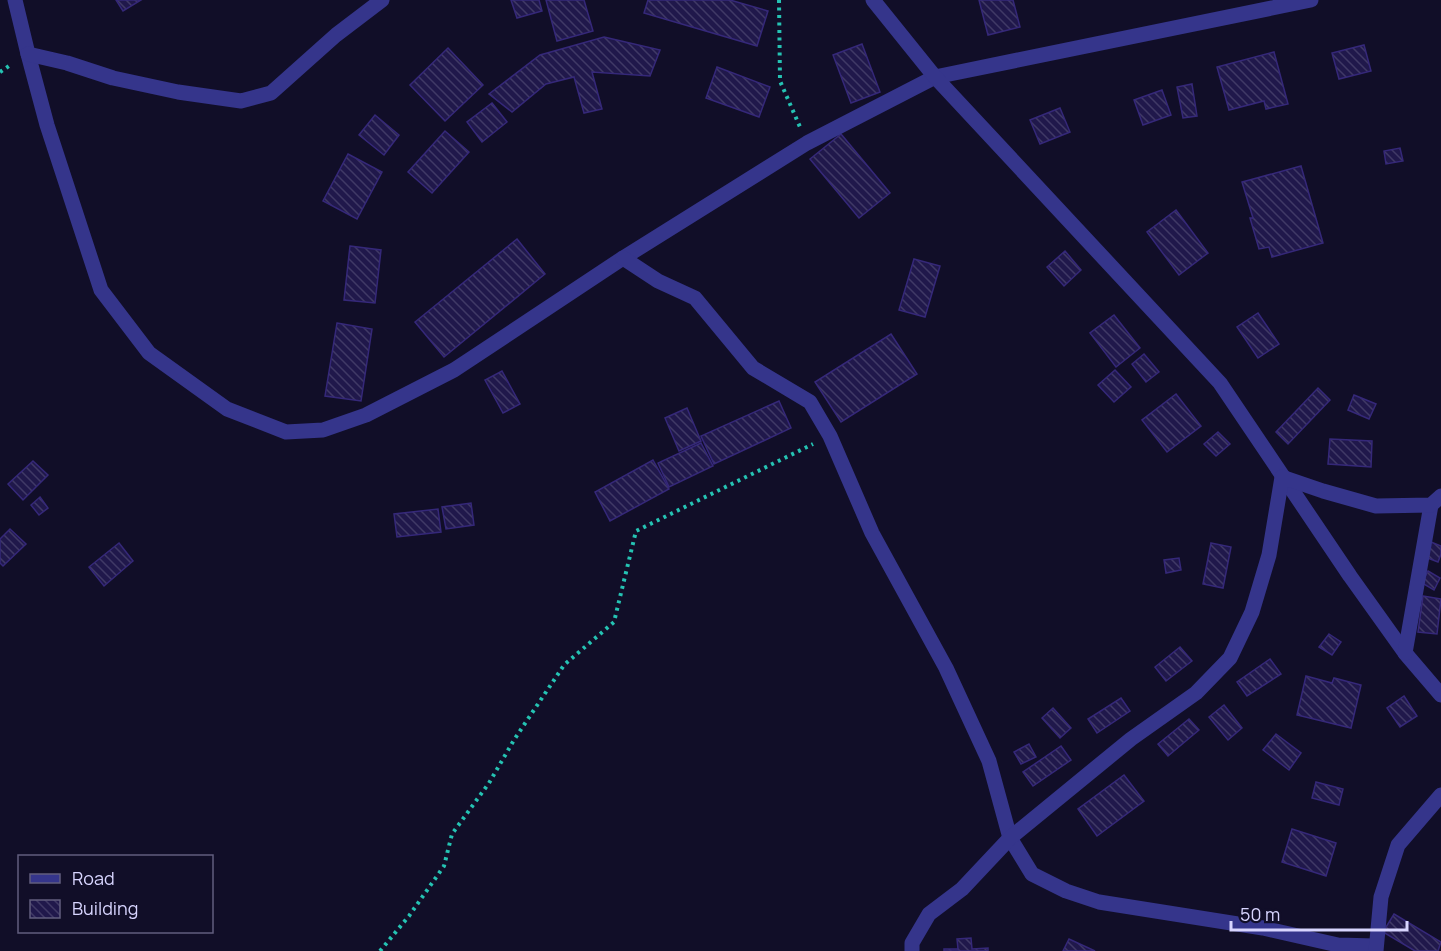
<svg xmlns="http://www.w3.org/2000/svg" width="1441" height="951" font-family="Manrope,sans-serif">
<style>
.building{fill:url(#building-back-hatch);stroke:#352879;stroke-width:1.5}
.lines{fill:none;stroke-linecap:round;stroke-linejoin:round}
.path{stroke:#25c3b3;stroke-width:4;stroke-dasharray:3 4.5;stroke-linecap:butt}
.minor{stroke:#35358b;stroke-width:15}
</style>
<defs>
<pattern id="building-back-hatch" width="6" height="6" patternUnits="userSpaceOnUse" patternTransform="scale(1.5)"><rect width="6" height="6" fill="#20184b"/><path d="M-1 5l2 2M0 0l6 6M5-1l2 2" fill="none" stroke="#403966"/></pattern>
</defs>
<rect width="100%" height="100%" fill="#110e28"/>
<g class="building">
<polygon points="116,0 141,0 123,11"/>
<polygon points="511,0 539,0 542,11 517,18"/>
<polygon points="546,0 584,0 593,31 557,41"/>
<polygon points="648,0 730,0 768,11 757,46 644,13"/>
<polygon points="979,0 1013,0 1020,27 988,35"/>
<polygon points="604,37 660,50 650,76 592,72 602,109 584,113 574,77 546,84 512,112 489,94 540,55"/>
<polygon points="862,44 880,92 851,103 833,55"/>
<polygon points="1364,45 1371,71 1339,79 1332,53"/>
<polygon points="448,48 483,85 445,121 410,85"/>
<polygon points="1274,52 1288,104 1266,109 1264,101 1229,110 1217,67"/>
<polygon points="717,67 770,87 759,117 706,98"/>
<polygon points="1192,84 1197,116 1183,118 1177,87"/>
<polygon points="1162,90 1171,115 1143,125 1134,100"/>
<polygon points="492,103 507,122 482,142 467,122"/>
<polygon points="1060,108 1070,132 1040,144 1030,120"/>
<polygon points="375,115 399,135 384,155 359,135"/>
<polygon points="445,131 469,152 432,193 408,172"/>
<polygon points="841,134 890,193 859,218 810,159"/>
<polygon points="1400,148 1403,161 1386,164 1384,151"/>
<polygon points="348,154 382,172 357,219 323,201"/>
<polygon points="1301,166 1323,243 1272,257 1269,247 1259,249 1250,218 1253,218 1242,182"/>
<polygon points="1176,210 1208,253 1179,275 1147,232"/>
<polygon points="517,239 545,274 444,357 415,322"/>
<polygon points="350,246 381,250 375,303 344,300"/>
<polygon points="1065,251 1081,270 1064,286 1047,267"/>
<polygon points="914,259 940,266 925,317 899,310"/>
<polygon points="1258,313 1279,344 1258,358 1237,327"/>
<polygon points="1114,315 1140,348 1116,367 1090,333"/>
<polygon points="337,323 372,329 361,401 325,396"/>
<polygon points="891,334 917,374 841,422 815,382"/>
<polygon points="1144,354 1159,372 1146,382 1132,364"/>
<polygon points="1115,370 1131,387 1114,402 1098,385"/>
<polygon points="502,371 520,404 503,413 485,380"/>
<polygon points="1318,388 1330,400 1288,444 1276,432"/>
<polygon points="1176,394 1201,426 1167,452 1142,420"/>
<polygon points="1354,395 1376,404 1369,419 1348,410"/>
<polygon points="779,401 791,428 714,464 701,436"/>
<polygon points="687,408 701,441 679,451 665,418"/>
<polygon points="1218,432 1230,444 1216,456 1204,444"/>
<polygon points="1330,439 1372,441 1371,467 1328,464"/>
<polygon points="701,443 713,466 669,487 658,463"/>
<polygon points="653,460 669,489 610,521 595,492"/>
<polygon points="33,461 48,475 23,500 8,484"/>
<polygon points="40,497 48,508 39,515 31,505"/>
<polygon points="471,503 474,525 446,529 442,507"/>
<polygon points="438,509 441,532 397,537 394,514"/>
<polygon points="10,529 26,544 3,566 0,563 0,539"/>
<polygon points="1431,542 1441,546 1441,554 1438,562 1425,557"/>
<polygon points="119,543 133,561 104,586 89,567"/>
<polygon points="1211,543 1231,547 1223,588 1203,584"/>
<polygon points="1179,558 1181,570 1166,573 1164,560"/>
<polygon points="1428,571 1440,578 1434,590 1422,583"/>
<polygon points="1423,596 1441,599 1437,634 1418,632"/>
<polygon points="1329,634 1341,642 1332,655 1319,647"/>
<polygon points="1180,647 1192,661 1166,681 1155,667"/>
<polygon points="1270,659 1281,674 1247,696 1237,682"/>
<polygon points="1306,676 1332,683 1334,678 1361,685 1351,728 1297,715"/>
<polygon points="1404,696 1417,716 1400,727 1387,708"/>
<polygon points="1121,698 1130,711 1097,733 1088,719"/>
<polygon points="1224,705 1242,728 1228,740 1209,717"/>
<polygon points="1053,708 1071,728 1060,738 1042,718"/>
<polygon points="1189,719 1199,730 1168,756 1158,744"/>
<polygon points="1276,734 1301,753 1289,770 1263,750"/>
<polygon points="1029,744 1036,757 1021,764 1014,752"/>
<polygon points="1061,746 1071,760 1033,786 1023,772"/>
<polygon points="1124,775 1144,801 1097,836 1078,809"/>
<polygon points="1316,782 1343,789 1339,805 1312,798"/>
<polygon points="1292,829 1336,843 1326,876 1282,862"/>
<polygon points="1394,914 1441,942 1438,951 1415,951 1383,932"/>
<polygon points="971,938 972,949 988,948 988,951 944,951 944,949 958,949 957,939"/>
<polygon points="1069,939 1095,951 1063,951"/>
</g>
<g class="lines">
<g class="path">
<polyline points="779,0 780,81 800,127"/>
<polyline points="0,72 12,64"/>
<polyline points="380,951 409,916 444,866 452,834 489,783 514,740 564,665 614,622 636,531 813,444"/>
</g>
<g class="minor">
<polyline points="15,0 28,54 47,125 101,290 149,353 227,409 286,432 323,430 366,415 454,370 623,258 807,143 935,77 1311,0"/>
<polyline points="873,0 935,77 1220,383 1350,576 1405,653 1441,695"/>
<polyline points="28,54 67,63 113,78 178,92 241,101 271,93 336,35 382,0"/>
<polyline points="623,258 658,281 695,298 753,368 810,402 830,436 872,533 946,668 989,761 1010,838 1032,874 1066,891 1099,902 1263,928 1338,945 1375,946"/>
<polyline points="1405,653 1431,505"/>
<polyline points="912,951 912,943 929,914 962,889 1010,838 1131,739 1196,693 1230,658 1252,612 1269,555 1282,477 1323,491 1376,506 1431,505 1441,496"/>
<polyline points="1376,951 1381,897 1398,845 1441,795"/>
</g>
</g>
<rect x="18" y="855" width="195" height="78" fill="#110e28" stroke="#615e7e" stroke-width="1.5"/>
<rect x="30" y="874" width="30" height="9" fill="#35358b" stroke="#615e7e" stroke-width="1.5"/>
<text x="72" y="885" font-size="18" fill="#d8d5ff">Road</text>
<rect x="30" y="900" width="30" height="18" fill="url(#building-back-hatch)" stroke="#615e7e" stroke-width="1.5"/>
<text x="72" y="915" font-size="18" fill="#d8d5ff">Building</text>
<path d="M1231 921v9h176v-9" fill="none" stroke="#d8d5ff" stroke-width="3"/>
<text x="1240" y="921" font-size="18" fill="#d8d5ff" stroke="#110e28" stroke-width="4.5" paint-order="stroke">50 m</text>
</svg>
